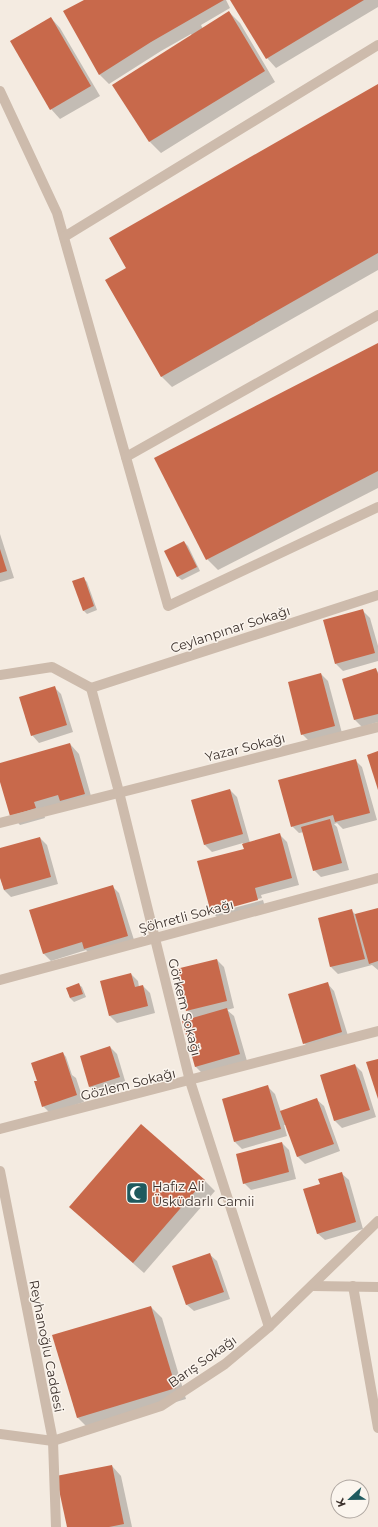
<svg xmlns="http://www.w3.org/2000/svg" width="378" height="1527" font-family="Montserrat,sans-serif">
<style>
.shadow{fill:#0003}
.building{fill:#c8694b}
.lines{fill:none;stroke-linecap:round;stroke-linejoin:round}
.minor{stroke:#cdbbac;stroke-width:10}
.labels{text-anchor:middle;dominant-baseline:central;stroke-width:3;stroke-linejoin:round;paint-order:stroke}
.street-label{font-size:13px;fill:#3b302b;stroke:#fbf5ee}
.poi-label{font-size:13px;fill:#3b302b;stroke:#fbf5ee;text-anchor:start}
</style>
<rect width="100%" height="100%" fill="#f4ebe1"/>
<g class="shadow">
<polygon points="86,0 226,0 230,8 201,25 203,29 229,12 240,23 275,82 161,153 150,142 113,85 192,36 191,34 161,51 109,84 100,75 65,11"/>
<polygon points="232,0 378,0 378,7 276,68 267,58"/>
<polygon points="51,18 60,28 100,96 60,119 51,109"/>
<polygon points="378,85 378,270 172,387 161,376 127,269"/>
<polygon points="378,344 378,488 218,570 207,559"/>
<polygon points="0,534 14,578 0,582"/>
<polygon points="184,542 188,546 200,571 182,580 178,577 166,551"/>
<polygon points="83,578 87,582 97,610 87,614 83,610"/>
<polygon points="363,611 370,618 378,646 378,661 343,671 336,664"/>
<polygon points="376,670 378,672 378,722 362,727 355,720 343,679"/>
<polygon points="321,674 328,681 342,733 309,741 302,734"/>
<polygon points="54,687 61,694 73,732 39,743 32,735"/>
<polygon points="70,744 79,754 93,803 43,811 45,818 20,825 11,815 0,779 0,764"/>
<polygon points="355,760 362,767 377,820 343,829 337,823 334,824 337,827 349,870 321,877 314,870 304,832 299,833 292,826"/>
<polygon points="230,790 237,797 250,843 279,834 287,842 299,885 261,895 262,898 215,910 215,913 263,900 265,907 219,919 212,912 245,849 243,843 212,852 205,845 192,801"/>
<polygon points="40,838 47,845 58,884 11,897 4,890 0,875 0,849"/>
<polygon points="112,886 119,893 135,943 92,956 86,950 51,961 44,954 30,911"/>
<polygon points="378,909 378,970 372,965 338,974 331,967 319,919 352,911 356,915"/>
<polygon points="217,960 224,967 234,1008 227,1010 234,1016 247,1061 203,1074 196,1067 195,1019 187,1010"/>
<polygon points="131,974 138,981 139,987 143,986 150,993 155,1013 117,1023 110,1016 101,982"/>
<polygon points="327,983 334,991 349,1039 311,1050 304,1043"/>
<polygon points="78,984 82,987 86,997 74,1002 70,998 67,988"/>
<polygon points="110,1047 117,1054 126,1084 97,1094 90,1087 81,1057"/>
<polygon points="63,1053 66,1057 72,1075 76,1078 84,1102 50,1113 43,1106 38,1081"/>
<polygon points="355,1065 362,1072 376,1117 342,1128 335,1121 321,1076"/>
<polygon points="268,1087 275,1094 281,1112 316,1099 324,1106 340,1151 305,1164 298,1157 286,1125 284,1125 287,1136 242,1149 235,1142 223,1099"/>
<polygon points="282,1143 289,1150 296,1179 251,1190 244,1183"/>
<polygon points="341,1173 349,1180 363,1229 325,1240 317,1233"/>
<polygon points="204,1180 215,1191 144,1273 70,1207"/>
<polygon points="209,1254 217,1261 230,1299 194,1311 186,1304"/>
<polygon points="151,1307 162,1318 186,1399 88,1428 77,1417"/>
<polygon points="112,1466 121,1476 132,1527 68,1527"/>
</g>
<g class="building">
<polygon points="84,0 224,0 151,42 99,75 63,11"/>
<polygon points="230,0 364,0 266,59"/>
<polygon points="229,11 265,71 149,142 112,85"/>
<polygon points="51,17 91,86 50,110 10,41"/>
<polygon points="378,84 378,253 161,377 105,280 126,268 109,238"/>
<polygon points="378,343 378,471 206,560 154,458"/>
<polygon points="184,541 197,567 177,577 164,551"/>
<polygon points="0,549 7,571 0,573"/>
<polygon points="84,577 94,606 83,611 72,581"/>
<polygon points="363,609 375,653 335,664 323,620"/>
<polygon points="376,668 378,674 378,714 354,720 342,679"/>
<polygon points="321,673 335,726 301,735 288,682"/>
<polygon points="55,686 67,725 31,736 19,697"/>
<polygon points="70,743 85,794 60,801 58,795 34,802 36,808 10,816 0,782 0,763"/>
<polygon points="378,751 378,790 367,755"/>
<polygon points="356,759 370,813 335,822 333,815 291,827 278,780"/>
<polygon points="230,789 243,834 204,845 191,800"/>
<polygon points="330,819 342,863 313,871 301,827"/>
<polygon points="280,833 292,878 255,888 258,900 211,913 197,861 244,849 242,844"/>
<polygon points="40,837 51,877 4,890 0,878 0,848"/>
<polygon points="113,885 128,936 84,949 82,942 43,954 29,910"/>
<polygon points="378,908 378,961 369,964 355,914"/>
<polygon points="352,909 365,959 330,967 318,918"/>
<polygon points="217,959 227,1001 186,1011 176,969"/>
<polygon points="131,973 135,987 143,985 148,1006 109,1016 100,981"/>
<polygon points="328,982 342,1032 303,1044 288,994"/>
<polygon points="79,983 83,994 70,998 66,988"/>
<polygon points="227,1008 240,1054 195,1067 182,1021"/>
<polygon points="110,1046 120,1077 89,1087 80,1056"/>
<polygon points="63,1052 77,1095 42,1107 34,1081 37,1081 31,1063"/>
<polygon points="378,1059 378,1099 366,1062"/>
<polygon points="355,1064 370,1110 334,1121 320,1075"/>
<polygon points="268,1085 281,1129 234,1142 222,1099"/>
<polygon points="317,1098 334,1144 297,1157 280,1111"/>
<polygon points="141,1124 205,1180 133,1263 69,1207"/>
<polygon points="282,1142 289,1172 243,1184 236,1154"/>
<polygon points="342,1172 356,1222 317,1234 303,1189 320,1184 318,1179"/>
<polygon points="210,1253 224,1292 186,1305 172,1266"/>
<polygon points="151,1306 176,1388 77,1418 52,1335"/>
<polygon points="112,1465 124,1524 109,1527 67,1527 56,1476"/>
</g>
<g class="lines">
<g class="minor">
<polyline points="0,91 57,213 168,606 378,507"/>
<polyline points="64,237 378,45"/>
<polyline points="126,457 378,315"/>
<polyline points="0,675 52,667 91,688"/>
<polyline points="91,688 119,792 190,1081 269,1327"/>
<polyline points="91,688 378,595"/>
<polyline points="0,823 378,727"/>
<polyline points="0,980 378,878"/>
<polyline points="0,1129 378,1031"/>
<polyline points="0,1171 53,1441 56,1527"/>
<polyline points="313,1286 378,1287"/>
<polyline points="353,1286 378,1428"/>
<polyline points="0,1434 53,1441 161,1406 225,1364 269,1327 378,1221"/>
</g>
</g>
<defs>
<g id="mosque-square" transform="scale(1.15)"><rect x="-9" y="-9" width="18" height="18" rx="4" fill="#1f5a5e" stroke="#fbf5ee"/><path d="M3.5-4.9A6 6 0 1 0 3.5 4.9A5 5 0 1 1 3.5-4.9Z" fill="#fff"/></g>
</defs>
<g fill-rule="evenodd">
<use href="#mosque-square" x="137" y="1193"/>
</g>
<g class="labels">
<g class="street-label">
<text transform="translate(230 629) rotate(-18)">Ceylanpınar Sokağı</text>
<text transform="translate(245 747) rotate(-14)">Yazar Sokağı</text>
<text transform="translate(186 916) rotate(-15)">Şöhretli Sokağı</text>
<text transform="translate(185 1007) rotate(76)">Görkem Sokağı</text>
<text transform="translate(128 1084) rotate(-14)">Gözlem Sokağı</text>
<text transform="translate(47 1346) rotate(79)">Reyhanoğlu Caddesi</text>
<text transform="translate(202 1361) rotate(-35)">Barış Sokağı</text>
</g>
<g class="poi-label">
<text x="152" y="1186">Hafız Ali<tspan x="152" dy="15">Üsküdarlı Camii</tspan></text>
</g>
</g>
<g transform="translate(350 1499) rotate(248)"><circle r="19" fill="#fbf5ee" stroke="#aea6a0"/>
<path d="M0-3L7 15L0 10L-7 15Z" fill="#1f5a5e"/>
<text y="-6" font-size="11" font-weight="bold" text-anchor="middle" fill="#3b302b">K</text>
</g>
</svg>
